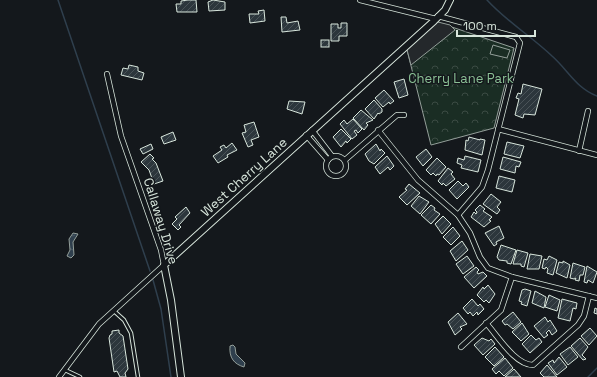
<svg xmlns="http://www.w3.org/2000/svg" width="597" height="377" font-family="'Space Grotesk',sans-serif">
<style>
.park{fill:url(#park-crowns);stroke:#939e99}
.pitch{fill:#1a2d24;stroke:#939e99}
.parking{fill:#24282b;stroke:#939e99}
.water{fill:url(#water-ripples);stroke:#939e99}
.lines{fill:none;stroke-linecap:round;stroke-linejoin:round}
.stream{stroke:#2f3f4d;stroke-width:1.5}
.building{fill:url(#building-hatch);stroke:#d8e6dc}
.service-casing{stroke:#d8e6dc;stroke-width:4.5}
.minor-casing{stroke:#d8e6dc;stroke-width:6}
.tertiary-casing{stroke:#d8e6dc;stroke-width:8}
.service{stroke:#14181c;stroke-width:2.5}
.minor{stroke:#14181c;stroke-width:4.5}
.tertiary{stroke:#14181c;stroke-width:6}
.labels{text-anchor:middle;dominant-baseline:central;stroke-width:3;stroke-linejoin:round;paint-order:stroke}
.park-label{font-size:13px;fill:#8ac095;stroke:#14181c}
.street-label{font-size:13px;fill:#d8e6dc;stroke:#14181c}
</style>
<defs>
<pattern id="park-crowns" width="20" height="18" patternUnits="userSpaceOnUse"><rect width="20" height="18" fill="#1a2d24"/><path d="M2 6a3 3 0 1 1 6 0M12 15a3 3 0 1 1 6 0" fill="none" stroke="#3b4b43"/></pattern>
<pattern id="water-ripples" width="26" height="14" patternUnits="userSpaceOnUse"><rect width="26" height="14" fill="#2f3f4d"/><path d="M2 4q2-2 4 0t4 0M15 11q2-2 4 0t4 0" fill="none" stroke="#4c5b66"/></pattern>
<pattern id="building-hatch" width="6" height="6" patternUnits="userSpaceOnUse"><rect width="6" height="6" fill="#2c363c"/><path d="M-1 1l2-2M0 6l6-6M5 7l2-2" fill="none" stroke="#4a5358"/></pattern>
</defs>
<rect width="100%" height="100%" fill="#14181c"/>
<polygon class="park" points="434,21 514,48 494,128 431,145 406,46"/>
<polygon class="pitch" points="493,45 510,50 507,58 490,54"/>
<polygon class="parking" points="434,21 450,25 455,30 411,65 406,46"/>
<g class="water">
<polygon points="73,233 78,234 73,242 74,255 71,258 67,256 70,250 69,239"/>
<path d="M233,345L235,347L236,354L245,363L244,367C234,364 229,358 230,346Z"/>
</g>
<g class="lines">
<g class="stream">
<polyline points="58,0 150,271"/>
<path d="M487,0C506,21 531,36 552,56C568,70 576,88 597,96"/>
<polyline points="153,280 161,309 171,377"/>
<polyline points="588,377 597,368"/>
</g>
</g>
<g class="building">
<polygon points="188,0 196,0 197,12 177,12 176,4 181,4 181,1"/>
<polygon points="213,0 225,2 225,10 209,11 208,2"/>
<polygon points="264,10 265,21 250,23 249,14 259,14 258,11"/>
<polygon points="281,17 286,17 287,23 298,21 300,30 282,32"/>
<polygon points="341,23 347,23 347,36 339,36 339,41 331,41 331,24 338,24 338,28 341,28"/>
<rect x="321" y="40" width="8" height="7"/>
<polygon points="129,65 138,67 138,71 144,73 142,80 121,75 123,68 128,69"/>
<polygon points="404,79 408,95 399,98 394,82"/>
<polygon points="523,84 542,89 535,115 524,114 523,118 515,115 519,99 516,98 518,93 521,94"/>
<polygon points="384,90 394,101 390,104 389,102 383,107 375,98"/>
<polygon points="374,100 382,109 382,112 379,114 378,113 374,119 365,109"/>
<polygon points="289,101 305,102 302,114 287,109"/>
<polygon points="361,110 373,120 366,123 368,125 364,130 353,118"/>
<polygon points="353,119 362,129 358,133 356,130 354,131 357,135 352,139 340,124 344,120 347,124"/>
<polygon points="254,122 259,137 251,140 253,145 248,147 242,133 246,132 244,125"/>
<polygon points="341,129 351,139 347,143 346,141 341,147 333,137"/>
<polygon points="173,132 176,140 164,144 161,137"/>
<polygon points="469,137 480,140 480,139 485,140 482,155 465,150 466,140 468,141"/>
<polygon points="507,142 524,146 520,158 504,154"/>
<polygon points="232,143 237,150 227,155 228,157 218,163 213,156 222,150 220,147 224,145 226,148"/>
<polygon points="151,144 153,149 143,154 140,149"/>
<polygon points="376,144 380,151 381,149 385,153 374,164 369,161 365,154"/>
<polygon points="426,149 432,157 423,166 416,157"/>
<polygon points="150,154 154,158 152,159 156,163 163,181 154,184 149,170 141,162"/>
<polygon points="387,156 394,166 390,170 388,167 380,174 375,167"/>
<polygon points="465,156 481,160 478,172 461,168 462,165 457,163 458,158 464,160"/>
<polygon points="503,157 521,162 519,167 516,166 515,173 500,169"/>
<polygon points="437,158 446,167 439,175 437,174 436,176 433,173 431,175 426,170"/>
<polygon points="448,168 453,172 451,174 455,179 446,186 443,183 442,185 438,181"/>
<polygon points="499,176 515,180 512,192 496,188"/>
<polygon points="458,181 463,186 466,183 469,187 457,199 449,190"/>
<polygon points="409,184 420,193 407,205 399,197 407,190 405,189"/>
<polygon points="491,194 501,202 497,207 500,210 497,214 483,204"/>
<polygon points="419,196 429,202 420,214 411,206"/>
<polygon points="431,205 435,208 434,210 440,214 431,224 421,215"/>
<polygon points="480,205 485,209 483,211 492,217 489,220 491,221 484,227 471,217 474,212 476,214 477,212 475,210"/>
<polygon points="186,207 190,213 179,225 181,227 178,230 172,224 177,219 175,217"/>
<polygon points="443,216 451,224 442,234 435,224"/>
<polygon points="499,226 504,238 496,242 497,244 494,246 485,233"/>
<polygon points="453,227 460,236 451,245 443,237"/>
<polygon points="462,241 468,250 456,261 450,251"/>
<polygon points="501,245 516,250 511,264 507,263 507,261 499,260 497,257"/>
<polygon points="517,250 528,253 524,267 521,266 521,264 513,264"/>
<polygon points="530,254 542,256 539,269 527,269"/>
<polygon points="467,256 474,266 463,274 456,264"/>
<polygon points="549,256 557,260 553,275 547,273 548,269 546,267 545,269 542,268 544,259 547,260"/>
<polygon points="563,261 570,265 567,278 556,273 559,262 563,263"/>
<polygon points="573,263 585,267 583,275 580,275 579,281 575,280 576,278 574,279 570,278"/>
<polygon points="587,266 597,272 593,283 588,280 587,283 584,282"/>
<polygon points="476,267 479,270 477,272 478,274 483,272 487,276 474,288 464,277"/>
<polygon points="488,285 495,294 489,303 486,300 484,302 477,295 483,287 484,289"/>
<polygon points="525,289 531,291 527,306 521,304 522,302 519,301 522,290"/>
<polygon points="535,291 546,297 544,308 532,303"/>
<polygon points="549,295 560,300 557,311 545,307"/>
<polygon points="472,299 478,306 480,304 484,309 478,315 477,312 473,316 470,312 468,314 463,308"/>
<polygon points="562,299 577,303 576,309 573,308 570,321 558,318"/>
<polygon points="595,308 597,309 597,314 594,313"/>
<polygon points="513,312 521,322 513,329 507,324 505,325 502,321"/>
<polygon points="458,313 467,324 460,327 462,329 455,335 448,322"/>
<polygon points="545,317 548,322 550,320 557,331 552,335 549,330 546,333 548,335 544,338 534,326"/>
<polygon points="522,323 529,334 521,341 512,332"/>
<polygon points="590,328 597,336 589,345 581,336"/>
<polygon points="119,330 119,333 123,336 128,369 125,373 126,377 120,377 117,371 114,372 109,338 110,335 112,334 112,331"/>
<polygon points="531,335 536,340 539,338 542,342 530,353 522,344"/>
<polygon points="482,338 489,341 491,339 495,344 483,355 474,345"/>
<polygon points="580,338 588,347 582,355 586,359 583,360 571,346"/>
<polygon points="495,347 504,357 494,366 485,357"/>
<polygon points="570,347 578,357 568,365 560,354"/>
<polygon points="559,357 567,367 557,375 548,363 553,360 554,363"/>
<polygon points="505,358 513,368 504,376 499,371 496,374 492,369"/>
<polygon points="547,365 557,377 544,377 540,373"/>
<polygon points="514,369 521,377 505,377"/>
</g>
<g class="lines">
<g class="service-casing">
<g id="service">
<polyline points="114,311 124,320 131,333 138,377"/>
<polyline points="65,370 80,377"/>
</g>
</g>
<g class="minor-casing">
<g id="minor">
<polyline points="360,0 436,19"/>
<polyline points="438,16 516,37 520,43 488,170 482,187 458,215"/>
<polyline points="498,129 597,155"/>
<polyline points="312,130 332,156"/>
<polyline points="378,130 418,180 458,215 470,233 480,257 488,268 512,277 597,298"/>
<polyline points="306,135 328,160"/>
<polyline points="579,151 588,111"/>
<circle cx="336" cy="166" r="10"/>
<polyline points="345,160 397,115 404,115"/>
<path d="M486,323C498,336 515,365 533,365L578,325L584,316L589,296"/>
<polyline points="461,347 501,310 512,277"/>
<polyline points="59,377 99,324 164,265 161,250 121,136 107,74"/>
</g>
</g>
<g class="tertiary-casing">
<polyline id="tertiary" points="181,377 171,300 164,265 434,21 445,10 450,0"/>
</g>
<use href="#service" class="service"/>
<use href="#minor" class="minor"/>
<use href="#tertiary" class="tertiary"/>
</g>
<g class="labels">
<g class="park-label">
<text x="461" y="78">Cherry Lane Park</text>
</g>
<g class="street-label">
<text transform="translate(244 177) rotate(-42)">West Cherry Lane</text>
<text transform="translate(161 221) rotate(73)">Callaway Drive</text>
</g>
</g>
<path d="M457 30v6h78v-6" fill="none" stroke="#d8e6dc" stroke-width="2"/>
<text x="463" y="30" font-size="12" fill="#d8e6dc" stroke="#14181c" stroke-width="3" paint-order="stroke">100 m</text>
</svg>
